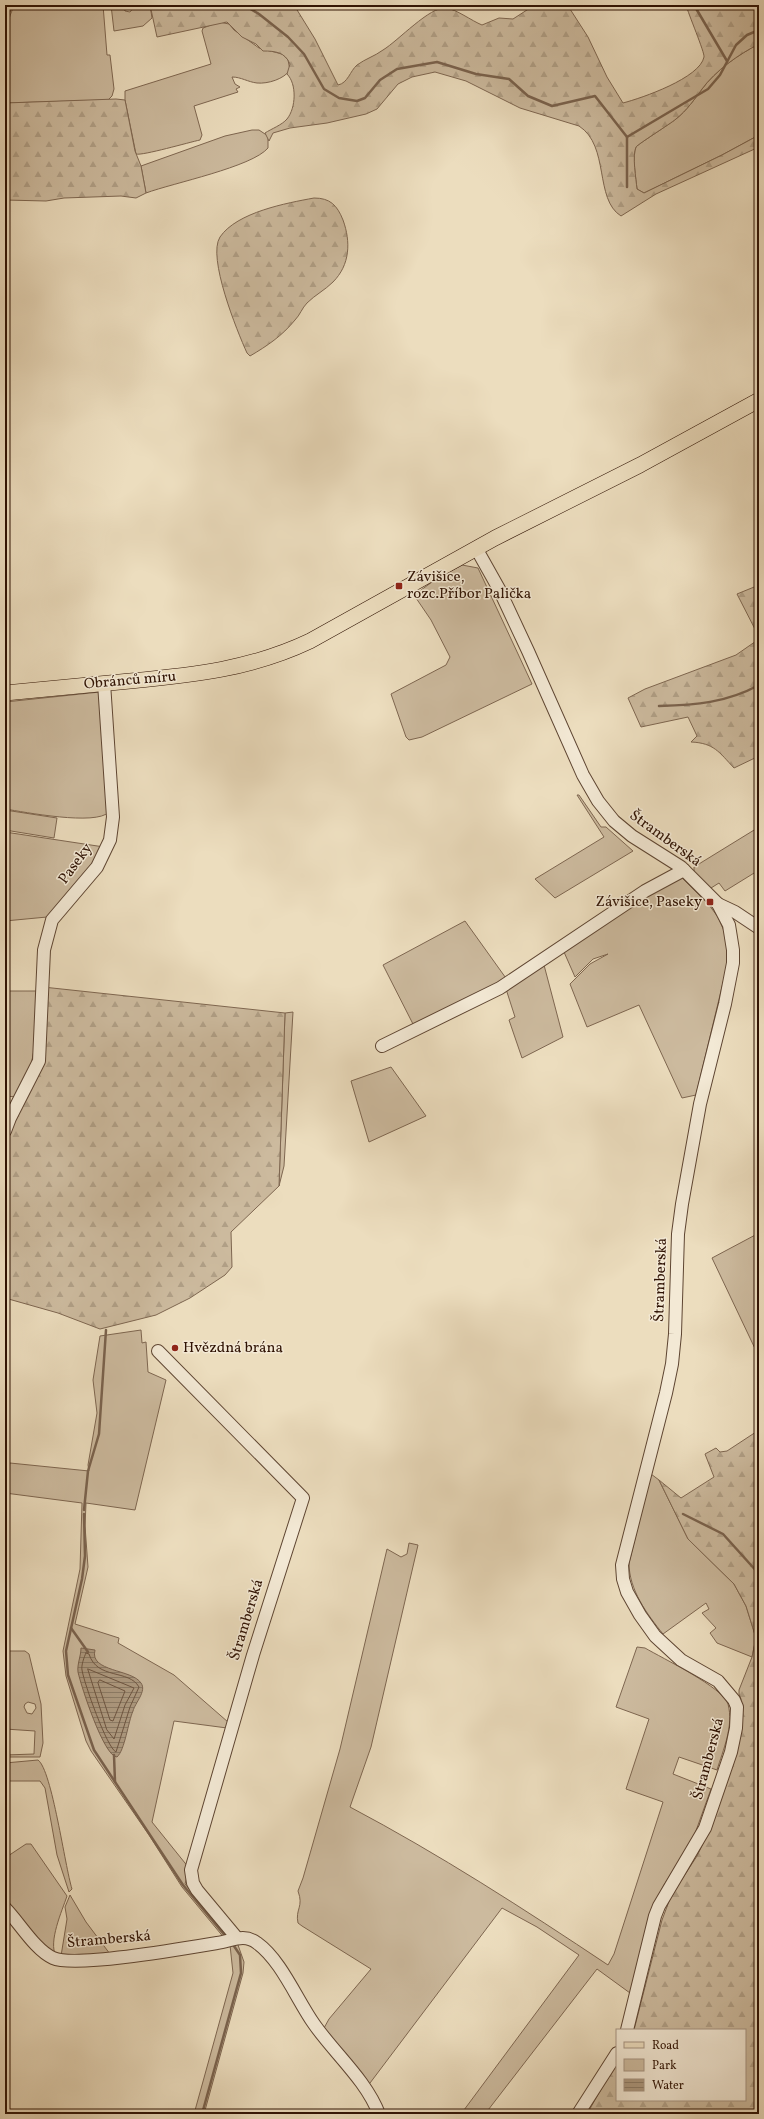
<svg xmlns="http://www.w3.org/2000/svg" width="764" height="2119" font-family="Vollkorn,serif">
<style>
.green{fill:#ccba9e;stroke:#7e6650;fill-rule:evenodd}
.forest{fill:url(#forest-firs);stroke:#7e6650}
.water{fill:url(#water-rules);stroke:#7a624d}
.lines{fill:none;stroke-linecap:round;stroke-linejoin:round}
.shore{stroke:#6e5540;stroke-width:1}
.stream{stroke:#7a624d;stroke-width:2.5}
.minor-casing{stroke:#5e4532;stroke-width:14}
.major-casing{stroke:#2f1203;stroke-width:16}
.minor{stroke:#f3e9d5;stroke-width:12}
.major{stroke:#ecddbe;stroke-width:15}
.poi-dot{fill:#8f2418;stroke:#f3e9d5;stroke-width:1.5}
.labels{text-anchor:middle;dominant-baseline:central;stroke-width:3;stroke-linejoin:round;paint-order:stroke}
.poi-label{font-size:15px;fill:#2f1203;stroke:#f3e9d5;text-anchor:start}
.street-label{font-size:15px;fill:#2f1203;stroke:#f3e9d5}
</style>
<defs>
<pattern id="forest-firs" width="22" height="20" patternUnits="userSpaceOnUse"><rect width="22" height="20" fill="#ccba9e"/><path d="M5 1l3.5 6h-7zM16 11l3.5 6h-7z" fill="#b09f86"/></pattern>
<pattern id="water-rules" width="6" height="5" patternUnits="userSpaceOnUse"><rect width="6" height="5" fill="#ac987e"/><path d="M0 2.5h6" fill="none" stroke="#8c7b65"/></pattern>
</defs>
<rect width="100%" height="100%" fill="#ecddbe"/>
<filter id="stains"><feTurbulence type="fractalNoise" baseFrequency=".005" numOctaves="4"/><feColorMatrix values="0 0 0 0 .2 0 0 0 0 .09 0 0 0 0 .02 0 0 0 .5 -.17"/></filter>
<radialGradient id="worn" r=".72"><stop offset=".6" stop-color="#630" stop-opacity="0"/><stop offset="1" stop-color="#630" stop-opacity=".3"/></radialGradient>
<g class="green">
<path d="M15,5H103L107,55H110L114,89L112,96L108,100L5,103C5,75 0,29 15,5Z"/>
<polygon points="111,5 123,5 125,11 130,12 134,7 134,5 150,5 152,18 143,26 114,31"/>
<path d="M219,22L229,24L234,30L259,48L282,54L288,60L290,70C284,79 268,84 257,83C248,82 241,77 232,77L235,84L240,87L236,89L238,92L194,106L202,135L200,140C190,142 142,156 136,154L125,100V91L211,64L202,31L203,28Z"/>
<path d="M759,44V135L722,155L644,193L637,189C636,179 632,156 636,147C638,144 670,124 676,119C687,110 694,100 702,89C715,71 739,54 759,44Z"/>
<path d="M252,130H259L268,136V148C252,167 173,183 146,193L141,166L225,136Z"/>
<polygon points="462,565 478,568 532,684 422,737 409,740 406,737 391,694 446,665 450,657 431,620 416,598 423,594 421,590 439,577"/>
<path d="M100,692L109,812C96,826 24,812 5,809V702Z"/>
<polygon points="577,795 579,795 601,827 606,827 633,851 555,898 535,879 604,837"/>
<polygon points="5,810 57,818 54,838 5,830"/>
<polygon points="759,827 759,870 725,891 719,883 711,888 694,871 694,867"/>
<polygon points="5,832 104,847 90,869 47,917 5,921"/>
<polygon points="680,876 709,905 718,917 727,938 727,966 696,1095 682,1098 639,1005 587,1027 570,984 590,964 608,954 593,959 575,977 564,952 573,944"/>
<polygon points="465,921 508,981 414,1026 383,965"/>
<polygon points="544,965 563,1037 522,1058 509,1020 515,1017 506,989"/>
<polygon points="5,991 38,991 34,1050 31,1065 17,1097 5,1096"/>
<polygon points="293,1012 284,1166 279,1186 285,1013"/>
<polygon points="391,1067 426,1116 369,1142 351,1081"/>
<polygon points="759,1233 759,1357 712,1258"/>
<polygon points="141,1330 142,1343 146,1342 148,1372 166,1380 135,1510 86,1503 85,1526 88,1567 75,1624 119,1638 118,1643 174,1675 228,1722 227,1728 174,1721 152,1822 189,1868 185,1884 238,1945 244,1962 243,1973 204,2114 194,2114 233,1973 230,1945 182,1887 149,1835 91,1751 86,1741 66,1676 63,1651 80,1569 82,1503 5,1493 5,1480 10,1463 89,1471 88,1465 97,1413 93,1380 100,1336"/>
<path d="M651,1474L659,1480L688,1539L734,1584L746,1606L756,1638L752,1657L717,1643L710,1633L716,1628L702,1613L709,1609L706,1603L663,1634C647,1614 629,1590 629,1563Z"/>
<path d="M409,1543L418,1545L371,1747L350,1807C439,1854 524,1909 608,1965L614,1954L663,1802L626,1789L649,1719L616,1707L637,1647L645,1648C662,1658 724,1688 728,1704C734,1726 723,1750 717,1770L679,1757L673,1774L711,1789L693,1839L664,1885L652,1910L630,1993L597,1969L485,2114H461L579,1955L537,1927L502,1908L367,2087L324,2028L329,2019L371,1969L302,1926L298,1923C295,1909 304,1907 298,1891L303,1878L340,1749L387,1549L401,1557L407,1554Z"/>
<path d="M5,1651H25L29,1654L41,1704L43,1743L40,1757H5V1755L34,1754L35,1731L5,1729ZM28,1702L35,1704L36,1708L32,1714L27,1713L24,1707L25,1704Z"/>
<path d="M38,1760C52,1770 65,1867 72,1889L69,1892L57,1855L45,1788L40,1781H5V1763Z"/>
<path d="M26,1844H31L67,1896C62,1911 48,1942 56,1956L49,1954L5,1903V1858Z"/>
<polygon points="70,1895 86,1922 110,1954 61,1956 67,1919 65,1907"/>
</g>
<g class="forest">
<polygon points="5,5 15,5 10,12 5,44"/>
<path d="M150,5H294L315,39L338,85C348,83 350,71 357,65C365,59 375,56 383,50C398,41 430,6 446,8C456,9 472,21 482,25L499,18L513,19L530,8L549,5L562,6L570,9L588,37L607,77L623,103C642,98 700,78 704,57C705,53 688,13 686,5H759V44C739,54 715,71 702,89C694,100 687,110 676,119C670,124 638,144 636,147C632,155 636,179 637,189L644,193L722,155L759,135V147L656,194L621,216C594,199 610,146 579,126L520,108L466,81L435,72L412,77L398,84L377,109L366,114L327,123L290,128L273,133L269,141L265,133C271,129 282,125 287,119C296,108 297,84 287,74L290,64C285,52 275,51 263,51L256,44L242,37L227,22L157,37Z"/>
<polygon points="116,99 125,100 135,151 141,166 146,193 136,198 121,196 64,198 46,201 5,200 5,103"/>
<path d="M314,198C330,198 337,205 343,220C351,242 350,265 333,282C325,290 315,295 307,303C302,308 300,315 295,320C282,336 267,346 250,356L247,353C237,331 207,257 220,237C237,212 287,203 314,198Z"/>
<polygon points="759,585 759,637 737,594"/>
<path d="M759,639V756L734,768C719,752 714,743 691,742L697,736L688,717L641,727L628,698L645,689L736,655Z"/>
<polygon points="43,987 285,1013 279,1186 231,1232 232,1267 225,1275 190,1298 156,1315 100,1329 58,1313 5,1298 5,1142 12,1120 42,1062"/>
<polygon points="759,1430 759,2114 587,2114 617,2061 617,2100 745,2100 745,2030 634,2030 662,1920 671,1896 697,1856 709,1831 741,1699 739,1694 739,1690 752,1657 756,1638 746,1606 734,1584 688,1539 659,1480 681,1498 714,1477 705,1454 716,1448 720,1452 727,1451"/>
</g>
<path class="water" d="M81,1648L95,1650C89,1672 132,1669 141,1683C147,1691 135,1703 133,1711C128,1722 125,1750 117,1757C104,1757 81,1686 78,1672C77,1664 81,1656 81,1648Z"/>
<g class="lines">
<g class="shore">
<path d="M86,1653L89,1654C97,1680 129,1669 139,1687L130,1707L116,1752C107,1748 84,1683 82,1670C81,1666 84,1657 86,1653Z"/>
<polygon points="88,1669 134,1688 125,1705 114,1739 107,1730"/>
<polygon points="100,1680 125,1691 113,1721 110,1720 98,1683"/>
</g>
<g class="stream">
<polyline points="244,5 259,14 288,37 304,54 324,89 339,98 357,101 365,98 380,80 397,69 437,62 476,74 509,79 528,96 552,106 595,96 627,137 708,89 720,75 736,45 747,35 759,30"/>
<polyline points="694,5 727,61"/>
<polyline points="627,187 627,137"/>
<path d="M659,706C695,705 726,703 759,685"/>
<polyline points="84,1510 88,1471 99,1434 106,1330"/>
<polyline points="84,1514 85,1556 82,1579 66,1651 68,1675 94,1750 183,1885 227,1938"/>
<polyline points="683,1514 723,1534 759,1574"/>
<polyline points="71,1628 88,1652"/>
<polyline points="114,1755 115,1782"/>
<polyline points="202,2114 241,1973 240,1955 232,1943"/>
</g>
<g class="minor-casing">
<g id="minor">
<polyline points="476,548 499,589 528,651 583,775 598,801 614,821 632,836 681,867 718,904 729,925 733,950 733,963 725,1004 700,1104 682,1204 678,1234 675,1334 672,1364 666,1393 622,1565 623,1579 627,1592 640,1615 655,1636 681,1660 718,1681 734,1700 737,1707 736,1728 731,1752 705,1828 659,1906 655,1916 627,2030"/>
<polyline points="718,904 735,912 759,928"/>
<polyline points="382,1046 500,988 645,891 684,870"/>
<polyline points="5,1131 10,1118 39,1061 44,950 52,920 97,867 110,840 113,817 104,683"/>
<polyline points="158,1351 303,1498 253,1655 191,1870 193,1883 197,1890 237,1938"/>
<path d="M5,1908C19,1922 35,1950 53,1958C75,1968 187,1948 217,1943C232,1941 244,1933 257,1943C281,1960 297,2000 314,2024C335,2054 366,2080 379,2114"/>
<polyline points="578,2114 617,2053"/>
</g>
</g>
<g class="major-casing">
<path id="major" d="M5,693C47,689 88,685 130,681C194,675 251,669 310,641L495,538L640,465L759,400"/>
</g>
<use href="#minor" class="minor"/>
<use href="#major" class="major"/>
</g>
<g class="poi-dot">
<rect x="395" y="582" width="8" height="8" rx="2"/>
<rect x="706" y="898" width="8" height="8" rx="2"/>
<circle cx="175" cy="1348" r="4"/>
</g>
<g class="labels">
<g class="poi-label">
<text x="407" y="577">Závišice,<tspan x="407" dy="17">rozc.Příbor Palička</tspan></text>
<text x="702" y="902" text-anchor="end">Závišice, Paseky</text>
<text x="183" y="1348">Hvězdná brána</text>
</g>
<g class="street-label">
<text transform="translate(130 681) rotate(-5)">Obránců míru</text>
<text transform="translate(665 839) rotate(36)">Štramberská</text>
<text transform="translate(76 864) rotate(-54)">Paseky</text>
<text transform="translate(661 1280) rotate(-88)">Štramberská</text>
<text transform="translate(247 1620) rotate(-73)">Štramberská</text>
<text transform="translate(709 1759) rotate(-75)">Štramberská</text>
<text transform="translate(109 1940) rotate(-5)">Štramberská</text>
</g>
</g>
<rect width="764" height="2119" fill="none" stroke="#ecddbe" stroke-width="20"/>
<rect x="6" y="6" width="752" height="2107" fill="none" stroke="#2f1203" stroke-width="2"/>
<rect x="10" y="10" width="744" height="2099" fill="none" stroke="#2f1203"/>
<rect x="616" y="2029" width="130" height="72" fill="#f3e9d5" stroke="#a59381"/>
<rect x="624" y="2042" width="20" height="6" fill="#ecddbe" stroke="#a59381"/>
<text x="652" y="2049" font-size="12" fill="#2f1203">Road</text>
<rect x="624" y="2059" width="20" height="12" fill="#ccba9e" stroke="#a59381"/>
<text x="652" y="2069" font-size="12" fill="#2f1203">Park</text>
<rect x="624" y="2079" width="20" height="12" fill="url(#water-rules)" stroke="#a59381"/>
<text x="652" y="2089" font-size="12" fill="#2f1203">Water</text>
<rect width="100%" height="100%" filter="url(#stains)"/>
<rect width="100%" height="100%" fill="url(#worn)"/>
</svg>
